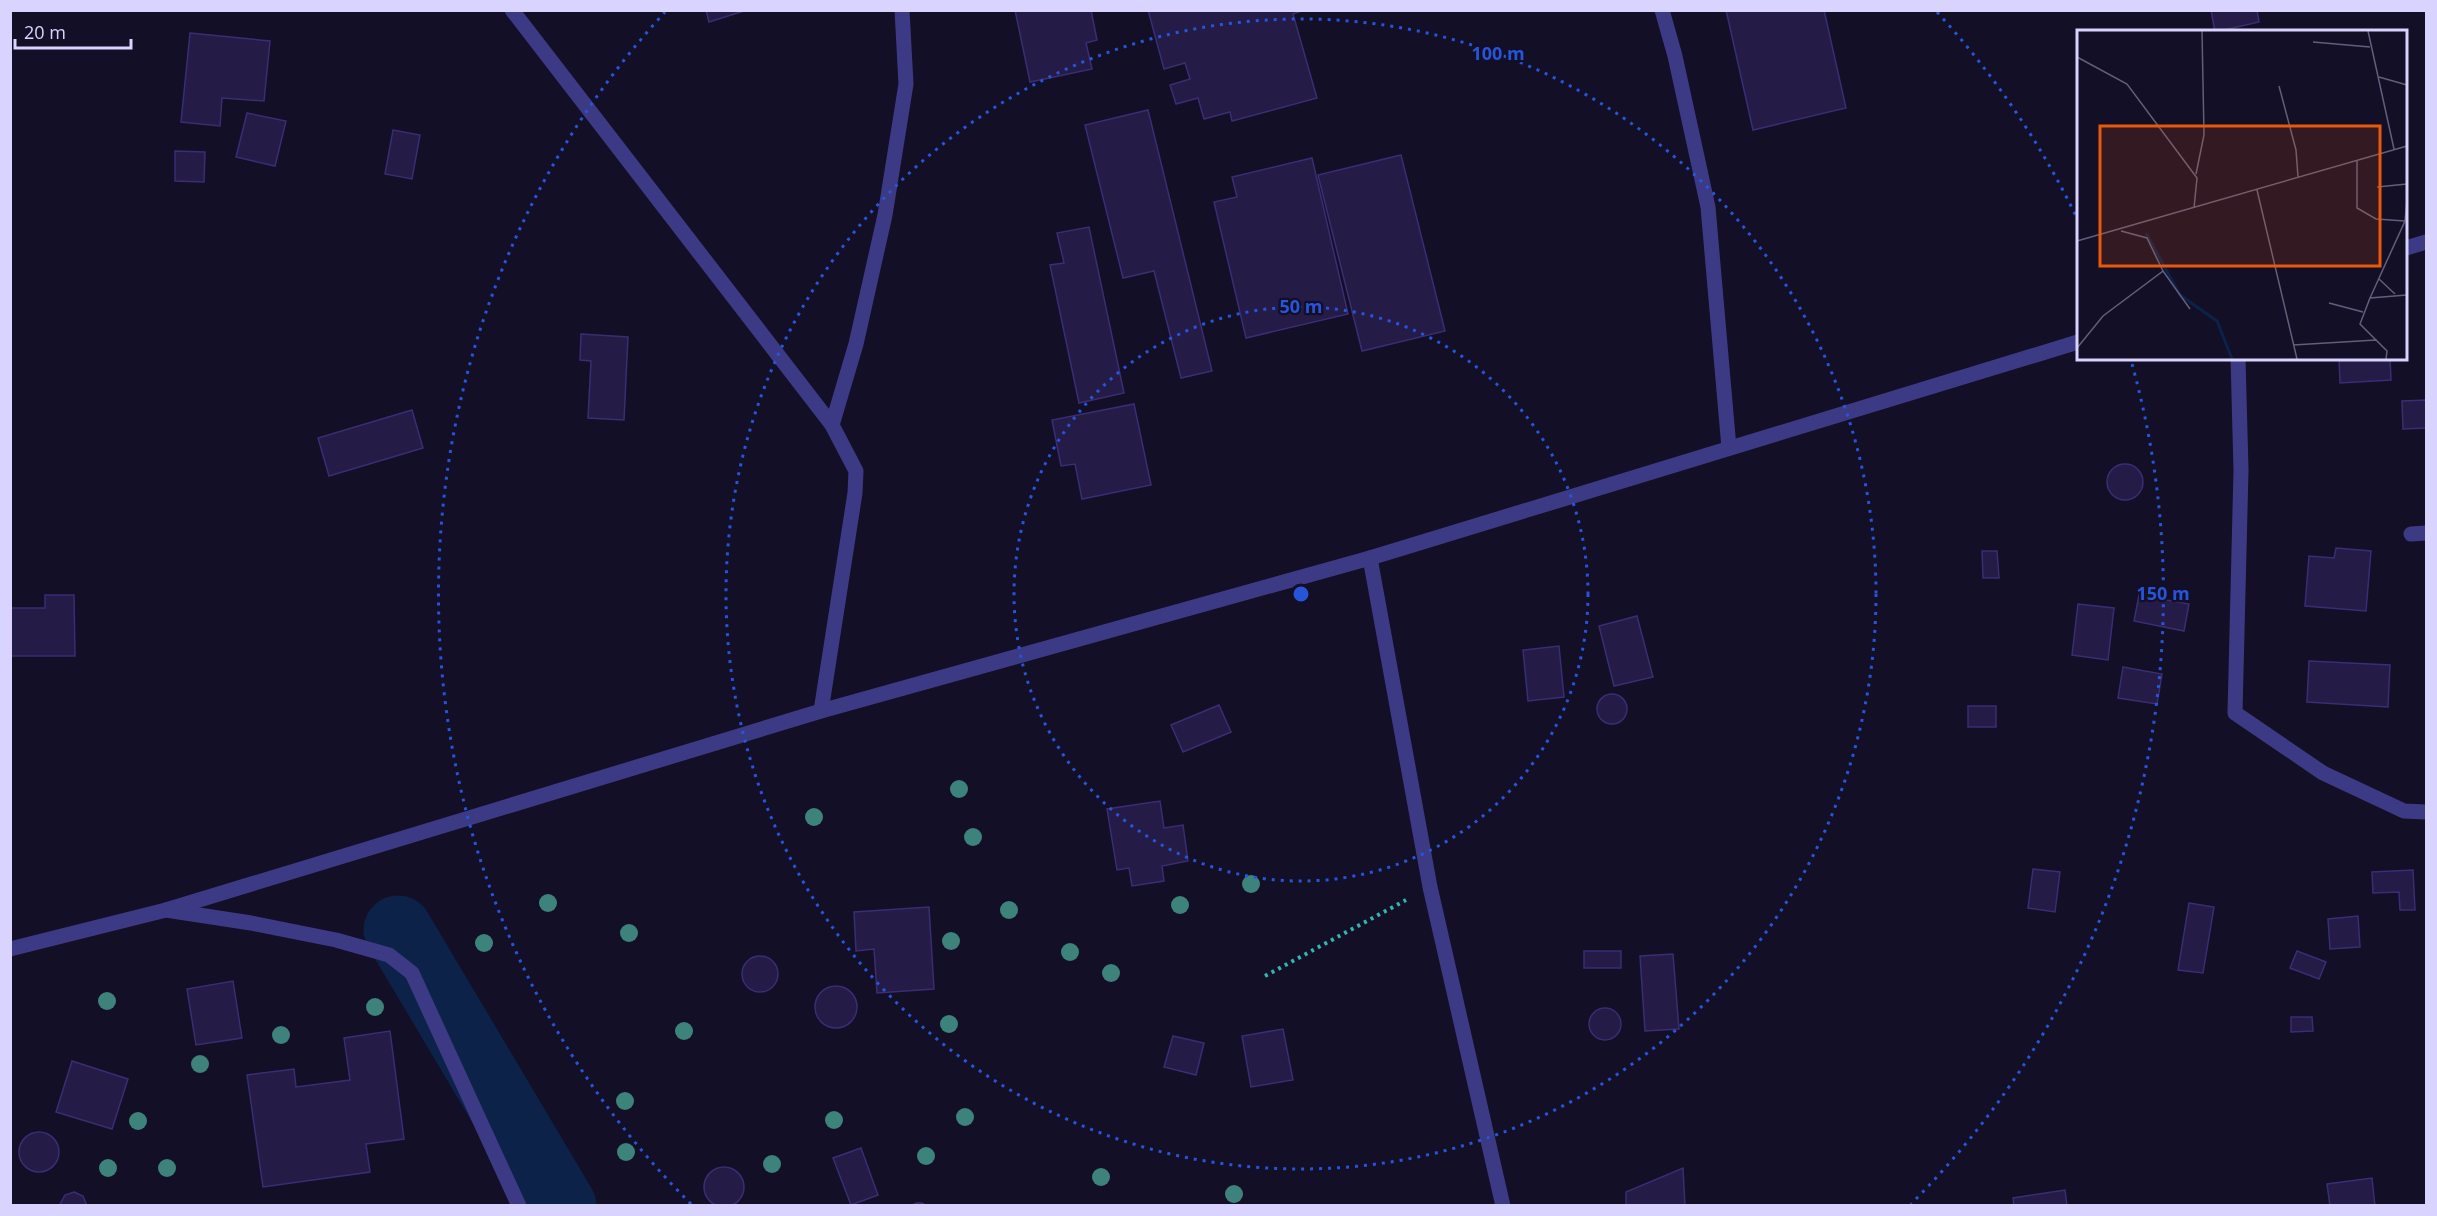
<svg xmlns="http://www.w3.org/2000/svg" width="2437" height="1216" font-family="'Open Sans',sans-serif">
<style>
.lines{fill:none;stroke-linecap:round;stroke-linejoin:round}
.river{stroke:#0c2248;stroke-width:69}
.building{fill:#241b47;stroke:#3b2d73;stroke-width:1.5}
.path{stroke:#2fb8b0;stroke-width:4;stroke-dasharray:3 4.5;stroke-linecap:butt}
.minor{stroke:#3d3a85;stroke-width:15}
.tertiary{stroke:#3d3a85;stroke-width:15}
.tree{fill:#3d827b}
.ring{fill:none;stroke:#2655da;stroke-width:3;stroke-dasharray:3 6}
.inset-river{fill:none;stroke:#0c2248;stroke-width:3}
.inset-road{fill:none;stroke:#625e7d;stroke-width:1.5}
.view{fill:#e8590c;fill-opacity:0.15;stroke:#e8590c;stroke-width:3}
.inset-edge{fill:none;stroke:#d9d4ff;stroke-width:3}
.centre{fill:#2655da;stroke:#130f26;stroke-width:3}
.ring-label{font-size:18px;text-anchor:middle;font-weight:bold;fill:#2655da;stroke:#130f26;stroke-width:4.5;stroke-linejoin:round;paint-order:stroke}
</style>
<rect width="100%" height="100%" fill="#130f26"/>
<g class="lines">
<polyline class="river" points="398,930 562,1206"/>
</g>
<g class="building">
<polygon points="706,10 747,10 709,22"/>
<polygon points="1015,10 1091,10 1097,40 1086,43 1092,69 1030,82"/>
<polygon points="1148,10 1304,10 1293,14 1317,98 1232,121 1230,112 1204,119 1198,98 1176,104 1170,85 1190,79 1185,63 1164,69"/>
<polygon points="1726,10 1824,10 1846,108 1753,130"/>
<polygon points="2211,10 2257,10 2259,22 2215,32"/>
<polygon points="190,33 270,41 264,101 222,98 220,126 181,122"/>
<polygon points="1148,110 1212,371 1181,378 1154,271 1123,278 1085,125"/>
<polygon points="247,113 286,121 275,166 236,157"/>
<polygon points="393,130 420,135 412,179 385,174"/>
<polygon points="175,151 205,152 204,182 175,181"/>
<polygon points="1401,155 1445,331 1362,351 1318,175"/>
<polygon points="1312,158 1348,314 1246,338 1214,202 1237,197 1232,177"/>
<polygon points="1089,227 1124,393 1079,403 1050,265 1064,263 1057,233"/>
<polygon points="581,334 628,337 624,420 588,418 591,361 580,360"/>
<polygon points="2339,358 2390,358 2391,380 2340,383"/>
<polygon points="2426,400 2426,428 2403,429 2402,401"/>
<polygon points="1134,404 1151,485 1082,499 1075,464 1061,466 1052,420"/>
<polygon points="412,410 423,448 329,476 318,438"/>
<circle cx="2125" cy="482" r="18"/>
<polygon points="2336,548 2371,551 2366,611 2305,606 2309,556 2334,558"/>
<polygon points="1982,551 1997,551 1999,578 1983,578"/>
<polygon points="45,595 74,595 75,656 10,656 10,608 45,608"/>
<polygon points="2139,595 2189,604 2184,631 2134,621"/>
<polygon points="2078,604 2114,608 2108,660 2072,655"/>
<polygon points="1637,616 1653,677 1614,686 1599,626"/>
<polygon points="1559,646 1564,697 1528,701 1523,650"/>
<polygon points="2309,661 2390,665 2388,707 2307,702"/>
<polygon points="2123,667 2162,674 2157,704 2118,698"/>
<circle cx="1612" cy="709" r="15"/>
<polygon points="1219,705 1231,732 1183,752 1171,725"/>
<rect x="1968" y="706" width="28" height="21"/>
<polygon points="1160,801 1164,828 1183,825 1188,861 1162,866 1164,881 1132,886 1129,868 1117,870 1107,809"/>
<polygon points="2033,869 2060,872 2055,912 2028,908"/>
<polygon points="2413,870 2415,910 2400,910 2399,892 2373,893 2372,872"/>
<polygon points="2189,903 2214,907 2203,973 2178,970"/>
<polygon points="929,907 934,989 877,993 874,949 856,951 854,912"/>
<polygon points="2358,916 2360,947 2330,949 2328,919"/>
<rect x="1584" y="951" width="37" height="17"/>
<polygon points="2297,951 2326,962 2319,979 2290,968"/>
<polygon points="1673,954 1679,1029 1645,1031 1640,956"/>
<circle cx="760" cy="974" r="18"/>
<polygon points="233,981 242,1038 196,1045 187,989"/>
<circle cx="836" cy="1007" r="21"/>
<circle cx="1605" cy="1024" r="16"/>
<polygon points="2291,1017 2312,1017 2313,1031 2291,1032"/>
<polygon points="1283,1029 1293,1080 1251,1087 1242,1036"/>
<polygon points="390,1031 404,1139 366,1144 370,1172 263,1187 247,1075 294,1069 296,1087 350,1080 344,1038"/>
<polygon points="1173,1036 1204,1043 1196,1075 1164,1067"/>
<polygon points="72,1061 128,1079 112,1129 56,1112"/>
<circle cx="39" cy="1152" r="20"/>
<polygon points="861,1148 878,1195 851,1205 833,1158"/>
<circle cx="724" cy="1187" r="20"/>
<polygon points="1683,1168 1685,1206 1626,1206 1626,1192"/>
<polygon points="2372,1178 2375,1206 2330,1206 2327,1184"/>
<polygon points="2065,1190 2067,1206 2014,1206 2013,1198"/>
<polygon points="74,1192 83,1196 87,1206 59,1206 65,1195"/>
<polygon points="917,1203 922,1203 927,1206 909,1206"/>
</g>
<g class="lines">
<polyline class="path" points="1265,976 1406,900"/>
<g class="minor">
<polyline points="512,10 832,425 856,471 855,493 821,711"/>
<polyline points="1662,10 1675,56 1708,207 1729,448"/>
<polyline points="2238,358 2241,470 2235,713 2323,773 2404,811 2426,812"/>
<polyline points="832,425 856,344 885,215 906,84 902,10"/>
<polyline points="2411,534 2426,533"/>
<polyline points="1370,558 1430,887 1503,1206"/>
<polyline points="166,910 251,923 336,940 389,955 412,973 519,1206"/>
</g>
<g class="tertiary">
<polyline points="2406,248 2426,242"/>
<polyline points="10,949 166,910 821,711 1370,558 2078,342"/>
</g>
</g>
<g class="tree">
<circle cx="959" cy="789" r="9"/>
<circle cx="814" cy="817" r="9"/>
<circle cx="973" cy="837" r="9"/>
<circle cx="1251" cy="884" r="9"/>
<circle cx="548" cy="903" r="9"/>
<circle cx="1180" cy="905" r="9"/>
<circle cx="1009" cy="910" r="9"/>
<circle cx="629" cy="933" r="9"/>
<circle cx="951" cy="941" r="9"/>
<circle cx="484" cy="943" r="9"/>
<circle cx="1070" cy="952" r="9"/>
<circle cx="1111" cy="973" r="9"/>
<circle cx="107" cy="1001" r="9"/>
<circle cx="375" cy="1007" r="9"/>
<circle cx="949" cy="1024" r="9"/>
<circle cx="684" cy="1031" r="9"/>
<circle cx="281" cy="1035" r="9"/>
<circle cx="200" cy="1064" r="9"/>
<circle cx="625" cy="1101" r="9"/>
<circle cx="965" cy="1117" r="9"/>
<circle cx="834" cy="1120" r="9"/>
<circle cx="138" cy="1121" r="9"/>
<circle cx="626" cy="1152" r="9"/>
<circle cx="926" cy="1156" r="9"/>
<circle cx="772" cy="1164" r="9"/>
<circle cx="108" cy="1168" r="9"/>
<circle cx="167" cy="1168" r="9"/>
<circle cx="1101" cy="1177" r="9"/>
<circle cx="1234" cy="1194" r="9"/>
</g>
<g class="ring">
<circle cx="1301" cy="594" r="287"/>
<circle cx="1301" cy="594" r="575"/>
<path d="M691 1204A862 862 0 0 1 665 12M1937 12A862 862 0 0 1 2076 216M2132 364A862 862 0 0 1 1911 1204"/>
</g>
<g transform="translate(2077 30)">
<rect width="330" height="330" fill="#130f26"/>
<path class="inset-river" d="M69,203L103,265L140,291L155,329"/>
<path class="inset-road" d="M291,1L317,119M236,12L293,17M0,27L50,54L120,148L117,178M302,47L330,55M202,56L219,120L221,147M280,130V178L299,189L328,191M119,144L127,105L125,1M300,157L330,154M180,160L220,329M0,211L330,116M86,241L113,279M302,249L318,264M293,268L328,191L330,170M252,273L286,282M299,310L283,294L293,268L330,265M216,315L299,310L310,321L309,329M0,318L26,286L86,241L70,208L44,201"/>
<path class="view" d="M23,96H303V236H23Z"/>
<rect width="330" height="330" class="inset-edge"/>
</g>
<circle cx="1301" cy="594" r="9" class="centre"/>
<g class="ring-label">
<text x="1498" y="60">100 m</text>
<text x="1301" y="313">50 m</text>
<text x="2163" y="600">150 m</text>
</g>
<rect width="2437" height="1216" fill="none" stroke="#d9d4ff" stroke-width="24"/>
<path d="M15 39v9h116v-9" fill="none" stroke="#d9d4ff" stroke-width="3"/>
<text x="24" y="39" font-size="18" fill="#d9d4ff" stroke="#130f26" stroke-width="4.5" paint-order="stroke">20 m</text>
</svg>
